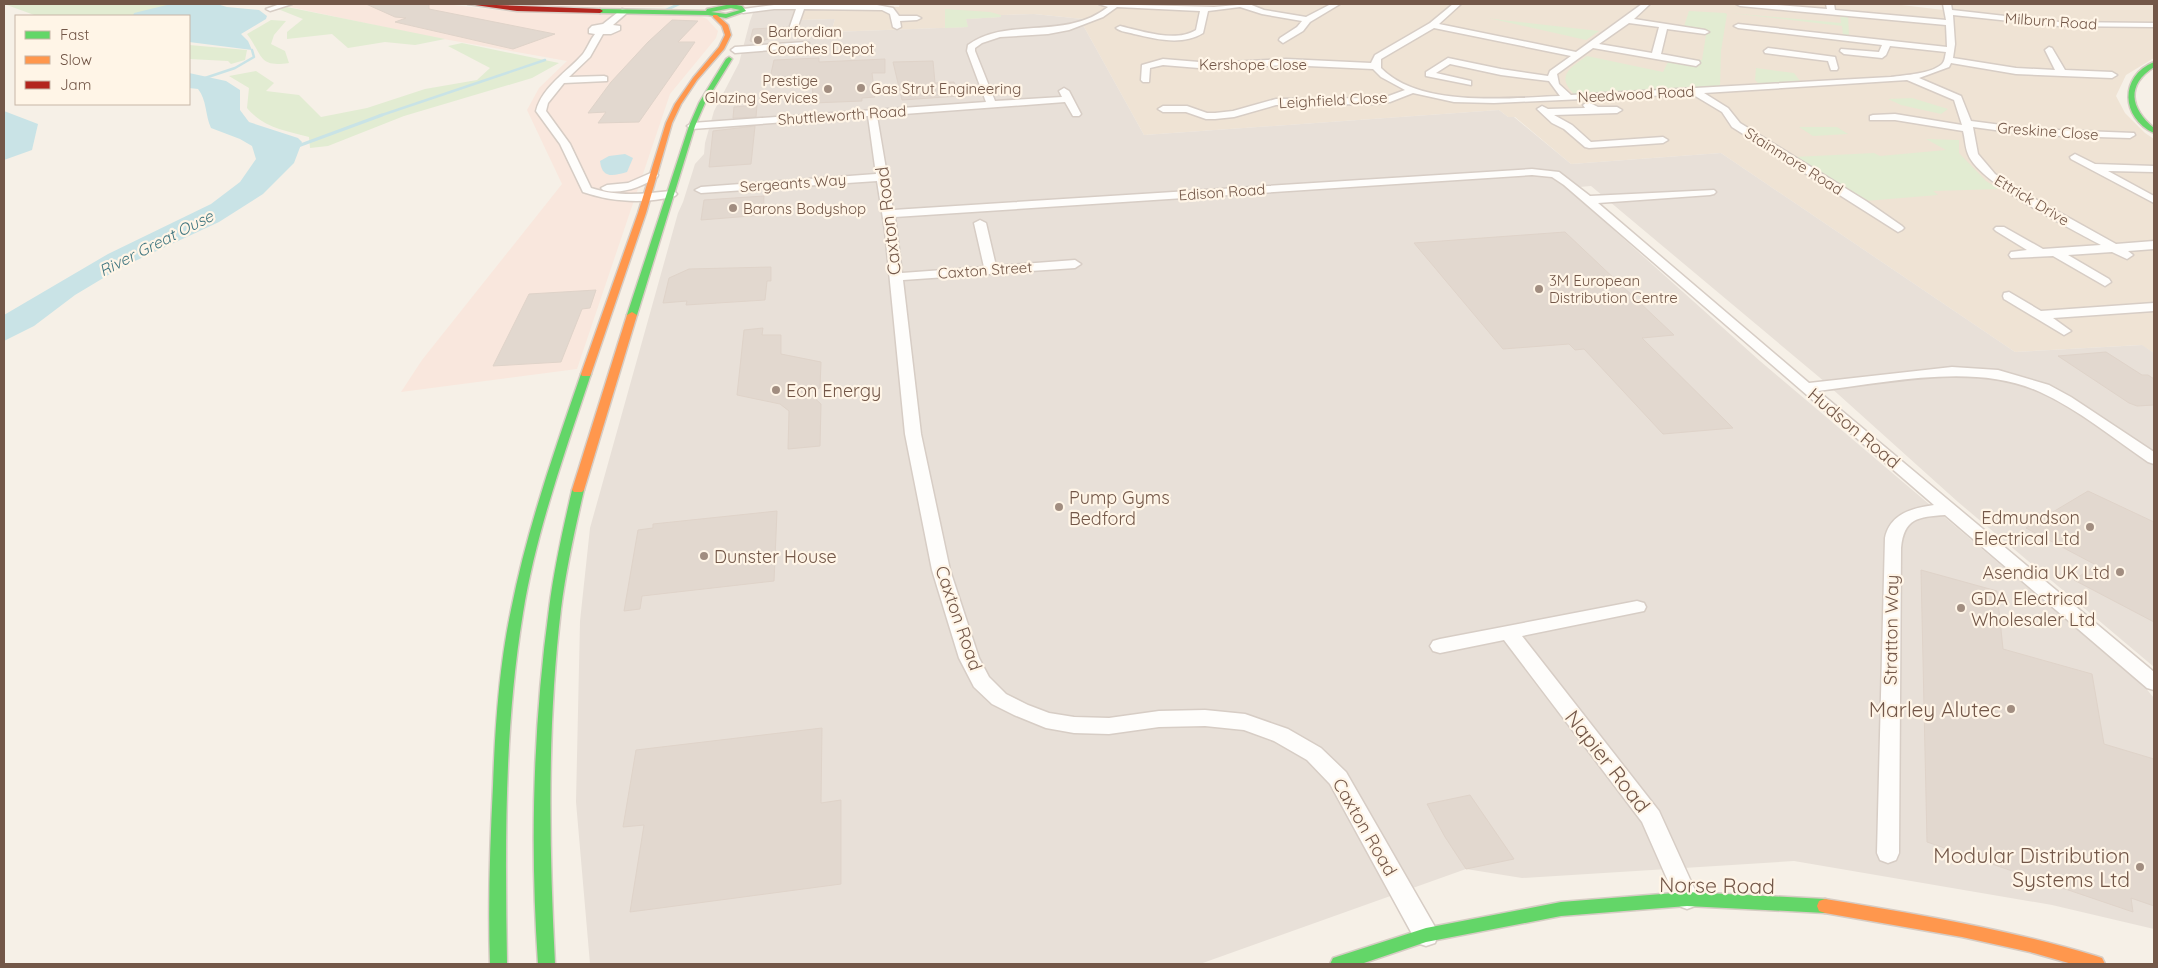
<svg xmlns="http://www.w3.org/2000/svg" width="2158" height="968" font-family="Quicksand,sans-serif">
<style>
.residential{fill:#efe3d4}
.commercial{fill:#f9e7dd}
.industrial{fill:#e8e0d8}
.green{fill:#e2ecd2}
.water{fill:#c9e3e6}
.lines{fill:none;stroke-linecap:round;stroke-linejoin:round}
.stream-far1{stroke:#c9e3e6;stroke-width:2.5}
.stream{stroke:#c9e3e6;stroke-width:3}
.building{fill:#e2d8cf;stroke:#dfd3c9}
.street-casing{stroke:#d7cdc5;stroke-width:3}
.fast-casing{stroke:#d6ccc4;stroke-width:3}
.slow-casing{stroke:#d6ccc4;stroke-width:3}
.jam-casing{stroke:#d6ccc4;stroke-width:3}
.street{fill:#fefdfb;fill-rule:evenodd}
.fast{fill:#63d668;fill-rule:evenodd}
.slow{fill:#ff974d;fill-rule:evenodd}
.jam{fill:#b3261e;fill-rule:evenodd}
.poi-dot{fill:#a18d80;stroke:#fff5e7;stroke-width:2}
.labels{text-anchor:middle;dominant-baseline:central;stroke-width:4.5;stroke-linejoin:round;paint-order:stroke}
.far-street-label{font-size:15px;fill:#735748;stroke:#fff5e7}
.far-poi-label{font-size:15px;fill:#735748;stroke:#fff5e7;text-anchor:start}
.far-water-label{font-size:16px;font-style:italic;fill:#3f757f;stroke:#fff5e7}
.street-label{font-size:18px;fill:#735748;stroke:#fff5e7}
.poi-label{font-size:18px;fill:#735748;stroke:#fff5e7;text-anchor:start}
.near-poi-label{font-size:21px;fill:#735748;stroke:#fff5e7;text-anchor:end}
.near-street-label{font-size:21px;fill:#735748;stroke:#fff5e7}
</style>
<rect width="100%" height="100%" fill="#f6f0e7"/>
<polygon class="residential" points="900,4 1893,4 1952,11 1952,4 2154,4 2154,58 2126,75 2116,96 2125,113 2145,133 2154,139 2154,353 2141,345 2015,352 1721,153 1571,164 1515,117 1508,117 1499,110 1144,135 1083,25 1083,19 1034,14 1001,15 1001,17 966,19 968,27 831,32 835,19 800,20 803,5 899,7"/>
<g class="commercial">
<polygon points="276,4 445,4 504,11 700,16 707,19 718,31 716,38 670,94 577,369 401,392 422,360 562,184 527,110 539,88 567,61 421,35"/>
<polygon points="495,4 673,4 661,7 620,7"/>
</g>
<polygon class="industrial" points="803,9 800,20 835,19 831,32 967,27 966,19 1000,17 1001,15 1034,14 1083,19 1083,25 1144,135 1499,110 1508,117 1514,117 1571,164 1721,153 2015,352 2142,345 2154,353 2154,667 1958,502 1819,377 1591,186 1567,188 1760,361 2144,686 2154,698 2154,929 2052,905 1794,861 1522,878 1466,869 1200,964 590,964 576,802 580,621 590,528 678,213 683,202 695,164 704,154 705,143 714,111 739,63 750,21 753,13 759,10"/>
<g class="green">
<polygon points="4,4 187,4 134,16 37,16"/>
<polygon points="287,7 445,39 415,45 385,42 348,48 332,34 287,39 287,32 303,19 278,9"/>
<polygon points="945,9 990,12 1001,15 1001,17 966,19 968,27 945,28"/>
<path d="M1689,11L1725,13L1727,14L1721,51L1720,88L1575,95C1555,76 1570,68 1587,56L1663,72L1671,56L1702,60L1706,35L1669,30L1671,25L1684,26Z"/>
<polygon points="1730,13 1841,23 1840,13 1848,13 1849,36 1843,36 1842,26"/>
<polygon points="1488,18 1502,20 1599,31 1586,40"/>
<path d="M271,20L286,21L274,35L271,44L285,51L289,63C258,68 263,55 247,34Z"/>
<path d="M462,43L559,63L532,78L404,116L328,146L310,148L309,137C284,130 264,128 247,108L249,88L229,76L256,71L274,83L266,91L299,95L321,117L367,108L425,89L477,80L490,68L448,46Z"/>
<polygon points="189,45 247,50 245,60 231,64 228,61 189,59"/>
<polygon points="1756,68 1794,73 1800,81 1759,84 1755,80"/>
<polygon points="1912,98 1948,109 1941,114 1901,105 1888,99"/>
<polygon points="1799,127 1837,127 1848,134 1813,136"/>
<polygon points="1926,139 1959,140 1959,153 1986,181 1999,189 1933,191 1938,195 1865,201 1794,157 1874,153 1880,156 1946,150"/>
</g>
<g class="water">
<polygon points="171,4 217,4 227,7 259,10 267,16 266,19 241,34 248,41 252,50 189,42 189,16 133,16 134,13"/>
<path d="M189,73L226,81L240,90V110L249,122L298,138L302,142L294,163L263,194L219,222L120,268L75,295L34,326L4,341V315L108,254L211,204L240,182L256,159L252,146L240,139L211,128C205,115 207,100 198,89L189,88Z"/>
<polygon points="4,111 38,124 32,150 4,160"/>
<path d="M625,154L633,158L627,172C613,176 602,179 600,161L609,156Z"/>
</g>
<g class="lines">
<g class="stream-far1">
<polyline points="664,11 679,4"/>
<polyline points="202,79 235,68 254,57 252,50"/>
<polyline points="379,116 545,60"/>
</g>
<polyline class="stream" points="298,146 382,115"/>
</g>
<g class="building">
<polygon points="366,4 429,4 429,9 555,34 513,49 395,22 406,18 395,17"/>
<polygon points="672,20 698,21 678,42 695,42 639,122 598,123 606,112 588,113 611,82 648,42"/>
<polygon points="788,27 790,31 757,43 750,41 753,29"/>
<polygon points="819,58 819,62 885,59 885,73 872,73 875,97 862,98 862,101 813,103 812,78 774,80 774,78 770,78 774,60"/>
<polygon points="933,61 935,83 954,82 959,96 902,100 893,62"/>
<polygon points="757,105 756,117 733,118 734,107"/>
<polygon points="755,126 751,164 709,167 713,131"/>
<polygon points="764,196 763,215 701,220 704,200"/>
<polygon points="1565,232 1674,335 1642,338 1733,428 1663,434 1584,349 1575,350 1569,344 1503,349 1414,243"/>
<polygon points="771,267 771,281 767,281 765,300 686,305 687,301 663,303 669,278 689,269"/>
<polygon points="596,290 590,308 582,309 561,362 493,366 529,294"/>
<polygon points="763,328 762,335 781,335 781,354 821,362 820,388 809,393 821,404 820,446 788,449 789,411 780,404 737,395 744,330"/>
<polygon points="2106,352 2142,375 2148,375 2154,379 2154,405 2137,406 2129,403 2058,356"/>
<polygon points="2088,491 2154,522 2154,622 2074,580 2096,565 2026,528"/>
<polygon points="777,511 774,581 642,596 640,609 624,611 638,530 653,528 653,524"/>
<polygon points="1921,570 1997,591 2003,649 2092,674 2104,744 2154,759 2154,906 2131,898 2133,912 1927,842"/>
<polygon points="822,728 821,803 841,800 841,884 630,912 644,825 623,827 636,750"/>
<polygon points="1470,795 1514,859 1466,869 1445,837 1427,804"/>
</g>
<g class="lines">
<g class="street-casing">
<g id="street">
<polygon points="280,4 292,4 270,11 266,9"/>
<path d="M1099,4L1214,7L1249,4L1264,10L1306,17L1331,4H1340L1310,22L1303,31L1283,43L1279,40L1280,38L1297,27L1302,21L1262,14L1240,7L1208,11L1203,33C1182,46 1156,39 1134,34C1128,32 1121,32 1116,28L1120,26C1142,31 1175,43 1196,30L1200,11L1117,7L1103,17L1069,30L1048,34L1000,37L982,43L975,48V51L995,101L1062,97L1059,91L1064,88L1069,91L1081,114L1079,116H1073L1065,102L877,116L887,175L889,177L888,179L893,210L1532,169L1559,172L1590,196L1714,190L1716,192L1714,194L1710,195L1598,203L1809,383L1952,367L1998,370L2049,385L2071,397L2154,452V464L2148,462C2114,439 2078,409 2040,392C1975,362 1887,383 1818,391L2154,672V690L2147,688L1945,515C1918,517 1904,518 1901,548L1899,853L1896,860L1888,863L1880,860L1877,853L1885,538C1890,514 1912,508 1934,505L1564,185L1552,177L1532,175L895,217L902,273L984,267L974,223L980,220L986,223L996,266L1075,260L1081,264L1075,268L903,280L921,434L950,570L979,658L989,677L1006,694L1028,705L1049,713L1074,717L1109,718L1159,711L1205,710L1245,714L1288,729L1321,748L1346,772L1435,927L1438,935L1435,943L1426,946L1417,943L1330,784L1307,760L1274,741L1244,730L1205,726L1159,727L1109,734L1074,733L1046,728L1014,715L992,704L974,687L959,658L932,570L905,434L885,231L877,181L701,193L695,190L701,187L876,174L868,116L692,129L687,126L692,123L986,102L967,51L968,45C1007,16 1065,41 1108,7Z"/>
<path d="M1453,4H1461L1439,24L1576,52L1642,4H1650L1634,19L1705,30L1709,32L1705,34L1667,29L1661,54L1699,61L1700,63L1696,66L1593,48L1557,74L1559,84L1571,95L1891,77C1905,75 1931,74 1942,64C1945,61 1945,56 1946,52L1890,46L1886,55L1882,58L1844,54L1840,51L1841,49L1879,52L1882,45L1738,28L1734,26L1738,24L1947,47L1946,25L1740,6L1736,4H1764L1827,9L1826,4H1834L1835,10L1946,20L1943,4H1951L1952,10L2059,22L2154,23V27L2059,26L1953,15L1955,44L1953,58L2016,68L2055,70L2045,50L2049,47L2052,48L2065,70L2112,72L2117,75L2112,78L2016,74L1951,63L1949,67L1919,78L1961,96L1971,121L2032,129L2134,133L2135,135L2130,138L2032,135L1973,127L1978,154L1995,174L2026,194L2116,244L2154,241V249L2128,251L2133,255L2127,259L2112,252L2068,255L2109,279L2111,282L2105,286L2053,256L2011,258L2009,255L2011,252L2027,250L1996,231L1994,229L1996,227H2004L2043,249L2101,245C2072,229 1978,183 1968,154C1965,147 1965,138 1963,131L1895,120H1870V116L1873,115L1895,114L1962,125L1954,100L1907,80L1704,93L1728,108L1740,123L1866,201L1902,226L1904,228L1902,230L1898,232L1732,127L1722,112L1692,94L1494,103L1454,102L1413,93L1390,102L1375,104L1276,105L1234,117L1215,119H1206L1186,112H1163L1158,109L1163,106H1187L1207,113H1215L1233,111L1276,99L1375,98L1386,97L1405,90L1381,77L1373,69L1286,65L1211,69L1163,65L1150,68L1149,82H1143L1141,80L1142,65L1163,59L1211,63L1286,59L1371,63L1375,55L1430,23ZM1629,23L1659,27L1652,53L1599,44ZM1434,28L1571,56L1550,71L1548,76L1501,69L1448,58L1426,72V76L1471,85V81L1436,73L1450,64L1501,75L1549,81L1560,96C1508,98 1420,108 1381,68V59Z"/>
<polygon points="774,5 877,5 893,8 899,16 917,16 921,18 917,20 900,21 901,27 897,29 893,27 890,14 882,10 804,9 797,29 793,31 789,29 796,9 774,9 743,13 739,11 743,9"/>
<path d="M622,9L629,11L613,25L620,26V30L611,34H603L590,57L569,77L604,76L607,77V81L564,83L548,103L546,111L570,144L591,188C618,197 644,194 671,191L675,192L677,194L675,196C645,204 612,202 583,192L560,144L536,111C542,87 567,72 583,54C588,47 590,40 595,34L589,33V29L592,26L603,24Z"/>
<polygon points="806,42 809,43 809,47 735,53 731,50 735,47"/>
<polygon points="1768,48 1835,57 1838,68 1837,70 1831,70 1828,61 1765,53 1764,51"/>
<polygon points="1588,102 1598,107 1617,107 1622,110 1617,113 1554,115 1572,125 1591,142 1663,137 1668,140 1663,143 1589,148 1585,147 1564,129 1552,123 1537,109 1542,106 1548,109 1585,108 1583,105"/>
<polygon points="2075,154 2095,164 2154,166 2154,172 2108,171 2154,196 2154,203 2071,159 2070,157"/>
<path d="M653,172L658,175L657,177C642,187 621,195 603,190L601,188L607,185L628,183Z"/>
<polygon points="2009,292 2041,311 2154,303 2154,311 2053,318 2071,331 2064,335 2004,299 2003,296 2004,293"/>
<polygon points="1637,601 1644,603 1646,607 1644,611 1522,636 1659,811 1699,899 1695,906 1687,909 1679,906 1642,822 1504,640 1440,653 1433,651 1430,646 1433,641 1440,639"/>
</g>
</g>
<g class="fast-casing">
<g id="fast">
<path d="M731,4L742,6L746,11L726,18L708,15L600,13L597,11L600,9L706,11L707,9ZM731,8L740,10L726,14L711,12Z"/>
<polygon points="729,57 732,59 705,103 695,126 637,315 635,317 629,317 627,315 689,126 699,103 726,59"/>
<path d="M2154,62V67C2126,85 2130,108 2154,128V133C2121,118 2119,76 2154,62Z"/>
<path d="M586,371L591,374C565,452 536,532 523,613C504,729 505,847 507,964H490C488,905 490,845 493,786C495,728 499,667 511,610C527,529 554,452 581,374Z"/>
<path d="M578,487L584,490C575,529 566,569 561,609C547,727 549,845 555,964H538C530,846 533,726 549,609C554,569 563,529 572,490Z"/>
<polygon points="1687,892 1825,899 1831,901 1833,906 1831,911 1825,913 1687,906 1561,916 1426,942 1361,964 1330,964 1333,958 1426,928 1561,902"/>
</g>
</g>
<g class="slow-casing">
<g id="slow">
<polygon points="713,15 717,15 728,25 731,35 724,49 697,80 681,104 672,123 646,213 591,374 590,376 582,376 581,374 638,213 666,123 675,104 693,78 719,47 725,35 722,26 713,17"/>
<polygon points="632,312 637,315 584,490 582,492 574,492 572,490 627,315"/>
<path d="M1825,899C1916,914 2007,929 2096,956L2102,958L2105,964H2072L2030,952L1962,937L1825,913L1819,911L1817,906L1819,901Z"/>
</g>
</g>
<g class="jam-casing">
<polygon id="jam" points="468,4 600,9 603,11 600,13 517,11"/>
</g>
<use href="#street" class="street"/>
<use href="#fast" class="fast"/>
<use href="#slow" class="slow"/>
<use href="#jam" class="jam"/>
</g>
<g class="poi-dot">
<circle cx="758" cy="40" r="5"/>
<circle cx="861" cy="88" r="5"/>
<circle cx="828" cy="89" r="5"/>
<circle cx="733" cy="208" r="5"/>
<circle cx="1539" cy="289" r="5"/>
<circle cx="776" cy="390" r="5"/>
<circle cx="1059" cy="507" r="5"/>
<circle cx="2090" cy="527" r="5"/>
<circle cx="704" cy="556" r="5"/>
<circle cx="2120" cy="572" r="5"/>
<circle cx="1961" cy="608" r="5"/>
<circle cx="2011" cy="709" r="5"/>
<circle cx="2140" cy="867" r="5"/>
</g>
<g class="labels">
<g class="far-street-label">
<text transform="translate(2051 21) rotate(4)">Milburn Road</text>
<text x="1253" y="64">Kershope Close</text>
<text transform="translate(1636 94) rotate(-3)">Needwood Road</text>
<text transform="translate(1333 100) rotate(-3)">Leighfield Close</text>
<text transform="translate(842 115) rotate(-4)">Shuttleworth Road</text>
<text transform="translate(2048 131) rotate(4)">Greskine Close</text>
<text transform="translate(1794 161) rotate(32)">Stainmore Road</text>
<text transform="translate(793 183) rotate(-4)">Sergeants Way</text>
<text transform="translate(1222 192) rotate(-4)">Edison Road</text>
<text transform="translate(2032 200) rotate(31)">Ettrick Drive</text>
<text transform="translate(985 270) rotate(-4)">Caxton Street</text>
</g>
<g class="far-poi-label">
<text x="768" y="31">Barfordian<tspan x="768" dy="17">Coaches Depot</tspan></text>
<text x="818" y="80" text-anchor="end">Prestige<tspan x="818" dy="17">Glazing Services</tspan></text>
<text x="871" y="88">Gas Strut Engineering</text>
<text x="743" y="208">Barons Bodyshop</text>
<text x="1549" y="280">3M European<tspan x="1549" dy="17">Distribution Centre</tspan></text>
</g>
<g class="far-water-label">
<text transform="translate(156 243) rotate(-27)">River Great Ouse</text>
</g>
<g class="street-label">
<text transform="translate(888 221) rotate(-97)">Caxton Road</text>
<text transform="translate(1854 428) rotate(40)">Hudson Road</text>
<text transform="translate(959 618) rotate(71)">Caxton Road</text>
<text transform="translate(1891 630) rotate(-89)">Stratton Way</text>
<text transform="translate(1365 827) rotate(60)">Caxton Road</text>
</g>
<g class="poi-label">
<text x="786" y="390">Eon Energy</text>
<text x="1069" y="497">Pump Gyms<tspan x="1069" dy="21">Bedford</tspan></text>
<text x="2080" y="517" text-anchor="end">Edmundson<tspan x="2080" dy="21">Electrical Ltd</tspan></text>
<text x="714" y="556">Dunster House</text>
<text x="2110" y="572" text-anchor="end">Asendia UK Ltd</text>
<text x="1971" y="598">GDA Electrical<tspan x="1971" dy="21">Wholesaler Ltd</tspan></text>
</g>
<g class="near-poi-label">
<text x="2001" y="709">Marley Alutec</text>
<text x="2130" y="855">Modular Distribution<tspan x="2130" dy="24">Systems Ltd</tspan></text>
</g>
<g class="near-street-label">
<text transform="translate(1608 761) rotate(52)">Napier Road</text>
<text transform="translate(1717 885) rotate(1)">Norse Road</text>
</g>
</g>
<rect width="2158" height="968" fill="none" stroke="#735748" stroke-width="10"/>
<rect x="15" y="15" width="175" height="90" fill="#fff5e7" stroke="#c7b6a7"/>
<rect x="25" y="31" width="25" height="8" fill="#63d668" stroke="#c7b6a7"/>
<text x="60" y="40" font-size="15" fill="#735748">Fast</text>
<rect x="25" y="56" width="25" height="8" fill="#ff974d" stroke="#c7b6a7"/>
<text x="60" y="65" font-size="15" fill="#735748">Slow</text>
<rect x="25" y="81" width="25" height="8" fill="#b3261e" stroke="#c7b6a7"/>
<text x="60" y="90" font-size="15" fill="#735748">Jam</text>
</svg>
